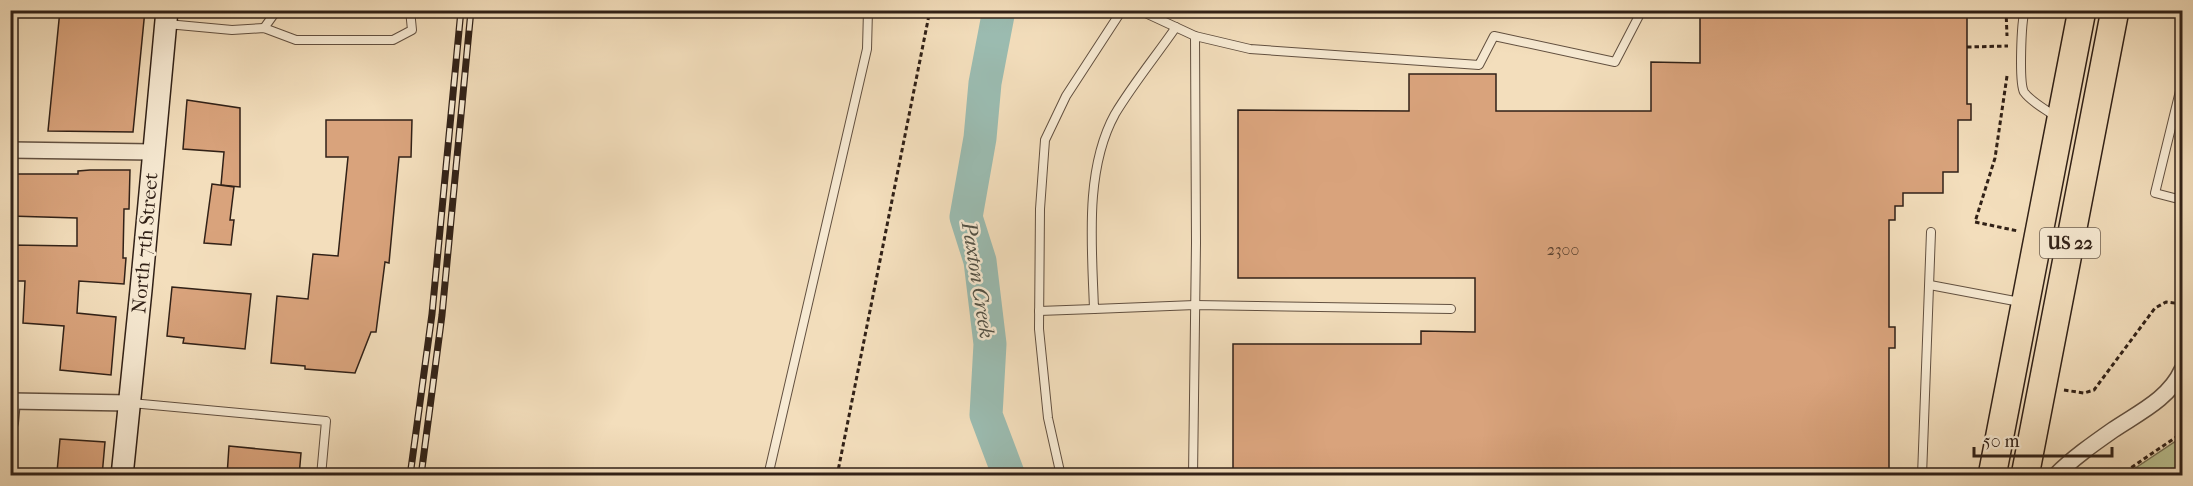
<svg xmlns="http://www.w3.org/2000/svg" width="2193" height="486" font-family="'IM FELL French Canon',serif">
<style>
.green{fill:#bac191;stroke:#767154;stroke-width:1.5}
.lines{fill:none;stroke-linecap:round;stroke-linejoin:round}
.river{stroke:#9bbcb1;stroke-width:33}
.building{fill:#d9a37c;stroke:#312117;stroke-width:1.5}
.lane-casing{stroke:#625040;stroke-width:10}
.street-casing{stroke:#625040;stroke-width:18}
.secondary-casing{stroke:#312117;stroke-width:24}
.highway-casing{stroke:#312117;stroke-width:30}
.path{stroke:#312117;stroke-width:3;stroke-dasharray:4.5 3;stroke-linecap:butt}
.lane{stroke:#f7ead3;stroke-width:8}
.street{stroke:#f7ead3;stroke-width:15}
.secondary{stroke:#f7ead3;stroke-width:21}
.highway{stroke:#f3debc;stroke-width:27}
.rail-casing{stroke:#312117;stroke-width:7}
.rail{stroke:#f7ead3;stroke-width:4.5;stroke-dasharray:14;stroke-linecap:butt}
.labels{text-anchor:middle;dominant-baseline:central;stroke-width:5;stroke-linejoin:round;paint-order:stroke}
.number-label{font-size:16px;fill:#5b4230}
.shield{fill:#f7ead3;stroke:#6c5d4f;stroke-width:1.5}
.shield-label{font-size:18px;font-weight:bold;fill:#312117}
.street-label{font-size:20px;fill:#312117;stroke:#f7ead3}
.water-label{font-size:21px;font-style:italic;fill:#515045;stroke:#f7ead3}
</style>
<rect width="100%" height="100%" fill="#f3debc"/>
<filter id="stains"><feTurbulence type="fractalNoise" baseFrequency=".00333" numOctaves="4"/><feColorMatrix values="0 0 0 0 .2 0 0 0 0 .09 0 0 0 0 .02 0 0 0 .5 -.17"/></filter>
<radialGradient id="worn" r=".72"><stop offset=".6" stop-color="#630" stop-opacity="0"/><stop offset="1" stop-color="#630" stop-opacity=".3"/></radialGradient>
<polygon class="green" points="2182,437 2182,475 2125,475"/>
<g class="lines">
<polyline class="river" points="999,10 985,83 980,138 966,217 980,261 990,344 986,415 1009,476"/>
</g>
<g class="building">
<polygon points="60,10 145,10 133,132 48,131"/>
<polygon points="1700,10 1967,10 1967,104 1971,104 1971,120 1958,120 1958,172 1943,172 1943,193 1903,193 1903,206 1895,206 1895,220 1889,220 1889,327 1895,327 1895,348 1889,348 1889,476 1233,476 1233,344 1421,344 1421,331 1475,332 1475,278 1238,278 1238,110 1409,111 1409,74 1496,74 1496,111 1651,111 1651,62 1700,63"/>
<polygon points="187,100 240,108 240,187 221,185 224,152 183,149"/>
<polygon points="326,120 412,120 411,157 399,157 389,263 385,262 376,332 371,332 355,373 305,369 305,366 271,363 277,296 308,299 313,254 338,256 348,157 326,157"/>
<polygon points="90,170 130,170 129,209 124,209 123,258 126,258 124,284 79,281 77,313 116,317 111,375 60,370 64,326 23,323 25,281 10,281 10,245 77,246 77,218 10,216 10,174 78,174 78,171"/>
<polygon points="212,184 234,187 230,220 234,220 231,245 204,243"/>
<polygon points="172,287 251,294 245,349 183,343 184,338 167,336"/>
<polygon points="60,439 105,442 102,476 74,476 75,474 57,472"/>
<polygon points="229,446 301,453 299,476 227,476"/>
</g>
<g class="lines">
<g class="lane-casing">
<g id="lane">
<polyline points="1139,10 1195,36 1196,243 1193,476"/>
<path d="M2025,10C2021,22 2019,83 2024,92C2031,102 2045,109 2055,116"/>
<polyline points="167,24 232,30 264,28 296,40 393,40 412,30 410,10"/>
<path d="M1176,27C1156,56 1133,84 1115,114C1084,170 1092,247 1094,309L1195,305L1451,309"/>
<polyline points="264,28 277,10"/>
<polyline points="1195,36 1250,49 1479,65 1494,36 1615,62 1642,10"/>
<polyline points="2182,83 2155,193 2182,200"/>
<polyline points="1930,285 2020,302"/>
<polyline points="1039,311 1094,309"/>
<polyline points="131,403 326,421 321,476"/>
<polyline points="768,476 867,49 868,10"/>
<polyline points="1061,476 1048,418 1039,329 1040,209 1045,140 1066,96 1122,10"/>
<polyline points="1922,476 1931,232"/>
</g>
</g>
<g class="street-casing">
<g id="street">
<polyline points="10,150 153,152"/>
<polyline points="10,401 130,403"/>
<polyline points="10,423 12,401"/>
<path d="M2055,476C2073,458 2093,444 2113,430C2138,413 2169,399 2182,370"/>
</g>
</g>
<g class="secondary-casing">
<polyline id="secondary" points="122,476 141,290 167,10"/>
</g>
<g class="highway-casing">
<g id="highway">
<polyline points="1992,476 2082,10"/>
<polyline points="2025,476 2115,10"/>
</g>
</g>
<g class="path">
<polyline points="2006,10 2007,36"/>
<polyline points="1967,47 2008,46"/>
<polyline points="2007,76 1995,158 1975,222 2018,231"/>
<polyline points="2064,390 2084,393 2094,390 2155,308 2166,302 2182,304"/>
<polyline points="837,476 930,10"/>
<polyline points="2119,476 2182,433"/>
</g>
<use href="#lane" class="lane"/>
<use href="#street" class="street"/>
<use href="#secondary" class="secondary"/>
<use href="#highway" class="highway"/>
<g class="rail-casing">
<g id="rail">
<polyline points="410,476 432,314 461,10"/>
<polyline points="421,476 442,315 471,10"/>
</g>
</g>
<use href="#rail" class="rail"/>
</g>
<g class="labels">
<g class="number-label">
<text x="1563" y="249">2300</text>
</g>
<rect class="shield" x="2040" y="228" width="60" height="30" rx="4.5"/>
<g class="shield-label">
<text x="2070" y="243">US 22</text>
</g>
<g class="street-label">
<text transform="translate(145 243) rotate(-85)">North 7th Street</text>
</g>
<g class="water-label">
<text transform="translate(978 280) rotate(81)">Paxton Creek</text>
</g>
</g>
<rect width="2193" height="486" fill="none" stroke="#f3debc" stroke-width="36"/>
<rect x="12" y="12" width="2169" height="462" fill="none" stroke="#312117" stroke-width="3"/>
<rect x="18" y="18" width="2157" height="450" fill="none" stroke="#312117" stroke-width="1.5"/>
<path d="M1974 447v9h138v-9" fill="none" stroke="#312117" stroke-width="3"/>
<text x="1983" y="447" font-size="18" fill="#312117" stroke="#f7ead3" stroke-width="4.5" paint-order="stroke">50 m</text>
<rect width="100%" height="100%" filter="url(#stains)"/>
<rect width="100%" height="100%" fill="url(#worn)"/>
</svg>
